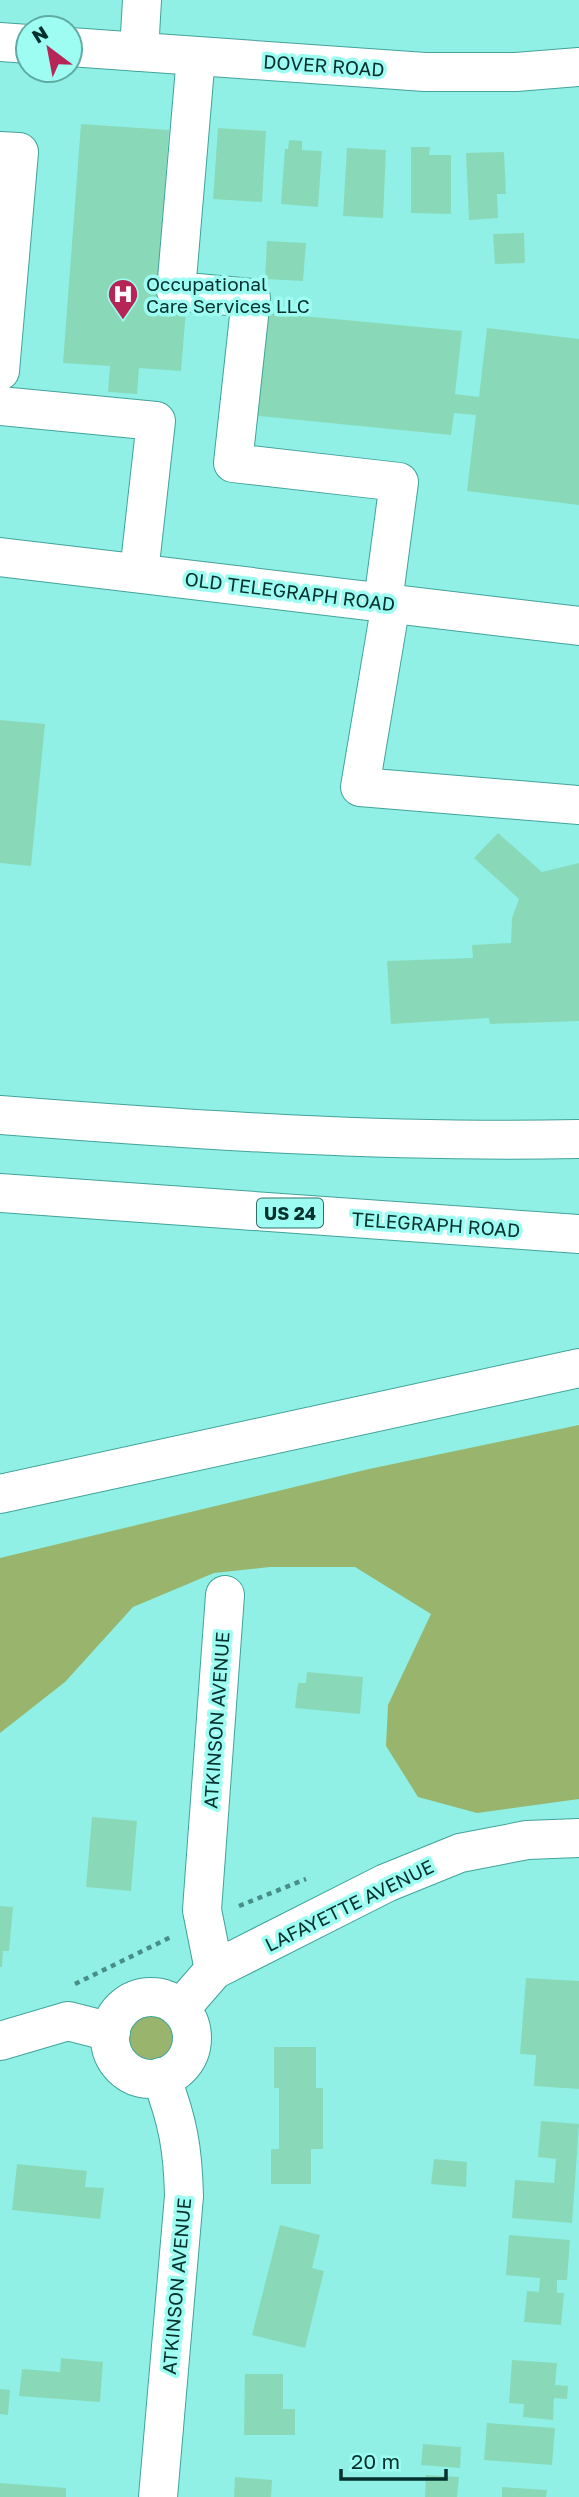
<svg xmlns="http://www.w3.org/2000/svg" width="579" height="2497" font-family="'Golos Text',sans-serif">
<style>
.green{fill:#99b56d}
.building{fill:#89d9b9}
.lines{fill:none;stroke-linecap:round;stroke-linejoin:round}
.minor-casing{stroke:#41a39a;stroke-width:40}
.major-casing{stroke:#41a39a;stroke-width:40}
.highway-casing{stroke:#41a39a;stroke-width:40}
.path{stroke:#488e86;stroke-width:4.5;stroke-dasharray:5 5;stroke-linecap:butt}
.minor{stroke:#fff;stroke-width:38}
.major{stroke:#fff;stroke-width:38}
.highway{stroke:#fff;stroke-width:38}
.labels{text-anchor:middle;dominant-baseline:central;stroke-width:7;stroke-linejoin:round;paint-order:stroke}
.shield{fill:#9efdf2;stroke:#326e68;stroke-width:2}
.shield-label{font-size:18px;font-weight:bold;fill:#04312d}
.street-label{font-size:19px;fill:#04312d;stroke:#9efdf2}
.poi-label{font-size:19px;fill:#04312d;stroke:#9efdf2;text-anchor:start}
</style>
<rect width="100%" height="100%" fill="#90f0e5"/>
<g class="green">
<polygon points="579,1425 579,1799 477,1813 418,1797 386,1746 388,1705 431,1614 355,1567 270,1567 214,1573 133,1607 65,1682 0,1733 0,1558 369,1469"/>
<circle cx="151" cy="2039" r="25"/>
</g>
<g class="building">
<polygon points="81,124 169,130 156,308 186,310 181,371 139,368 137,394 108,392 110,366 63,363"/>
<polygon points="218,128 266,131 262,202 213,199"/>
<polygon points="289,140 302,141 302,150 322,151 318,207 281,204 285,149 288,149"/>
<polygon points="411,147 430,147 429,155 451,155 451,214 411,213"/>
<polygon points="347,148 386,150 383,218 343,216"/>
<polygon points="504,152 506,194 497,194 498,218 469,220 466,153"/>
<polygon points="524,233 525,263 495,264 493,234"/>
<polygon points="267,241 306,243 303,281 265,279"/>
<polygon points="260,312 462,331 455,394 479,397 487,328 579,339 579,505 467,491 476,415 454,413 451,435 250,415"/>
<polygon points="0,720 45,724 31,866 0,863"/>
<polygon points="498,833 542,872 579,863 579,1021 490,1024 489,1018 391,1024 387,961 473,958 472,945 511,943 512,918 519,899 474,858"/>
<polygon points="307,1672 363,1677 360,1714 295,1708 298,1683 306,1683"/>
<polygon points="92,1817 137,1821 131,1891 86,1887"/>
<polygon points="0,1906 13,1907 9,1951 3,1951 2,1967 0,1967"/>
<polygon points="526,1978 579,1981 579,2089 534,2086 536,2055 520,2054"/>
<polygon points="274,2047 316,2047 316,2088 323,2088 323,2149 311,2149 311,2184 271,2184 271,2149 279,2149 279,2088 274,2088"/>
<polygon points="541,2121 579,2124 572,2223 512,2218 515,2180 554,2183 556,2159 538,2157"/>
<polygon points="434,2159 467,2162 466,2187 431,2184"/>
<polygon points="17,2164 87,2171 85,2187 104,2188 100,2219 12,2210"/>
<polygon points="280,2225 320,2235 312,2268 324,2271 305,2348 252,2335"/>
<polygon points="509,2235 570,2240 567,2280 557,2280 557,2293 564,2293 561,2325 524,2322 527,2291 539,2292 540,2278 506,2275"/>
<polygon points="61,2358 103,2362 100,2402 19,2396 22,2369 60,2372"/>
<polygon points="512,2360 557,2363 555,2385 568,2386 567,2399 554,2398 553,2420 523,2417 524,2404 509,2403"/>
<polygon points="245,2374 283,2374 283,2409 295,2409 295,2435 244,2435"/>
<polygon points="0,2389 10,2390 8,2415 0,2414"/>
<polygon points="487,2423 555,2428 552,2465 484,2460"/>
<polygon points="423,2444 461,2447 460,2468 421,2465"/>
<polygon points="426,2475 459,2477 457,2497 425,2497"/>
<polygon points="235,2477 272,2480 271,2497 234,2497"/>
<polygon points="0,2483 66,2488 66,2497 0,2497"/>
<polygon points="502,2487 547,2490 546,2497 502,2497"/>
</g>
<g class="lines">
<g class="minor-casing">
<g id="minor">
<polyline points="0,42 28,44"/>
<polyline points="70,47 425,72 516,72 579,67"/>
<polyline points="139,52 142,0"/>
<polyline points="196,56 176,291 251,298 233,463 399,482 383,602"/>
<polyline points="0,151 19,152 0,371"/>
<polyline points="0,406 156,421 139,573"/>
<polyline points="391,603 360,787 579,805"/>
<polyline points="214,1970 202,1910 225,1595"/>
<circle cx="151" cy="2038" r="41"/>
<polyline points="180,2009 214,1970 386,1883 460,1853 527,1840 579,1838"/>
<polyline points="0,2041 68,2021 111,2032"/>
<path d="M158,2497L184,2196C183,2150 178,2121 161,2077"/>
</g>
</g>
<g class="major-casing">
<polyline id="major" points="0,557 579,626"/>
</g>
<g class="highway-casing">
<g id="highway">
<path d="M0,1115C192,1130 386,1143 579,1139"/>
<polyline points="0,1193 579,1234"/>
<polyline points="0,1494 579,1368"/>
</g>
</g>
<g class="path">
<polyline points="239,1906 306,1879"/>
<polyline points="75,1984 171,1937"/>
</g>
<use href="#minor" class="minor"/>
<use href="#major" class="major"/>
<use href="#highway" class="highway"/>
</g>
<defs>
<g id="hospital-pin" transform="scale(1.575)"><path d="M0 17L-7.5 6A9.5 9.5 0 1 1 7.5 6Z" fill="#b52656" stroke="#9efdf2"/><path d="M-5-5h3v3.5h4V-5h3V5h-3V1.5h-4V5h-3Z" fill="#fff"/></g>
</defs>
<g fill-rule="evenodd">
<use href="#hospital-pin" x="123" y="294"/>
</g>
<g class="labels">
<rect class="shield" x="257" y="1198.5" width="66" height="29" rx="5"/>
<g class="shield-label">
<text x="290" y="1213">US 24</text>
</g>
<g class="street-label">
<text transform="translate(324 65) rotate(4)">DOVER ROAD</text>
<text transform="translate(290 591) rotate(7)">OLD TELEGRAPH ROAD</text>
<text transform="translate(436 1224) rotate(4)">TELEGRAPH ROAD</text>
<text transform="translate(216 1720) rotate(-86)">ATKINSON AVENUE</text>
<text transform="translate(349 1905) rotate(-26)">LAFAYETTE AVENUE</text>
<text transform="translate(176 2286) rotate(-85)">ATKINSON AVENUE</text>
</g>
<g class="poi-label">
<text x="146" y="283">Occupational<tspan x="146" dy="22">Care Services LLC</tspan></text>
</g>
</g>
<g transform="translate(49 49) rotate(328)"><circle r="33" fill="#9efdf2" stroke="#60aba3" stroke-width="2"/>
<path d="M0-5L12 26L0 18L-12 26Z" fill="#b52656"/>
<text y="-10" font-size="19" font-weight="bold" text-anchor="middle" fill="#04312d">N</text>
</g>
<path d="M341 2469v10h105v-10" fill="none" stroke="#04312d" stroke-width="3.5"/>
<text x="351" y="2469" font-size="21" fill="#04312d" stroke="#9efdf2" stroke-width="5" paint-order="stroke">20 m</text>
</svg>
